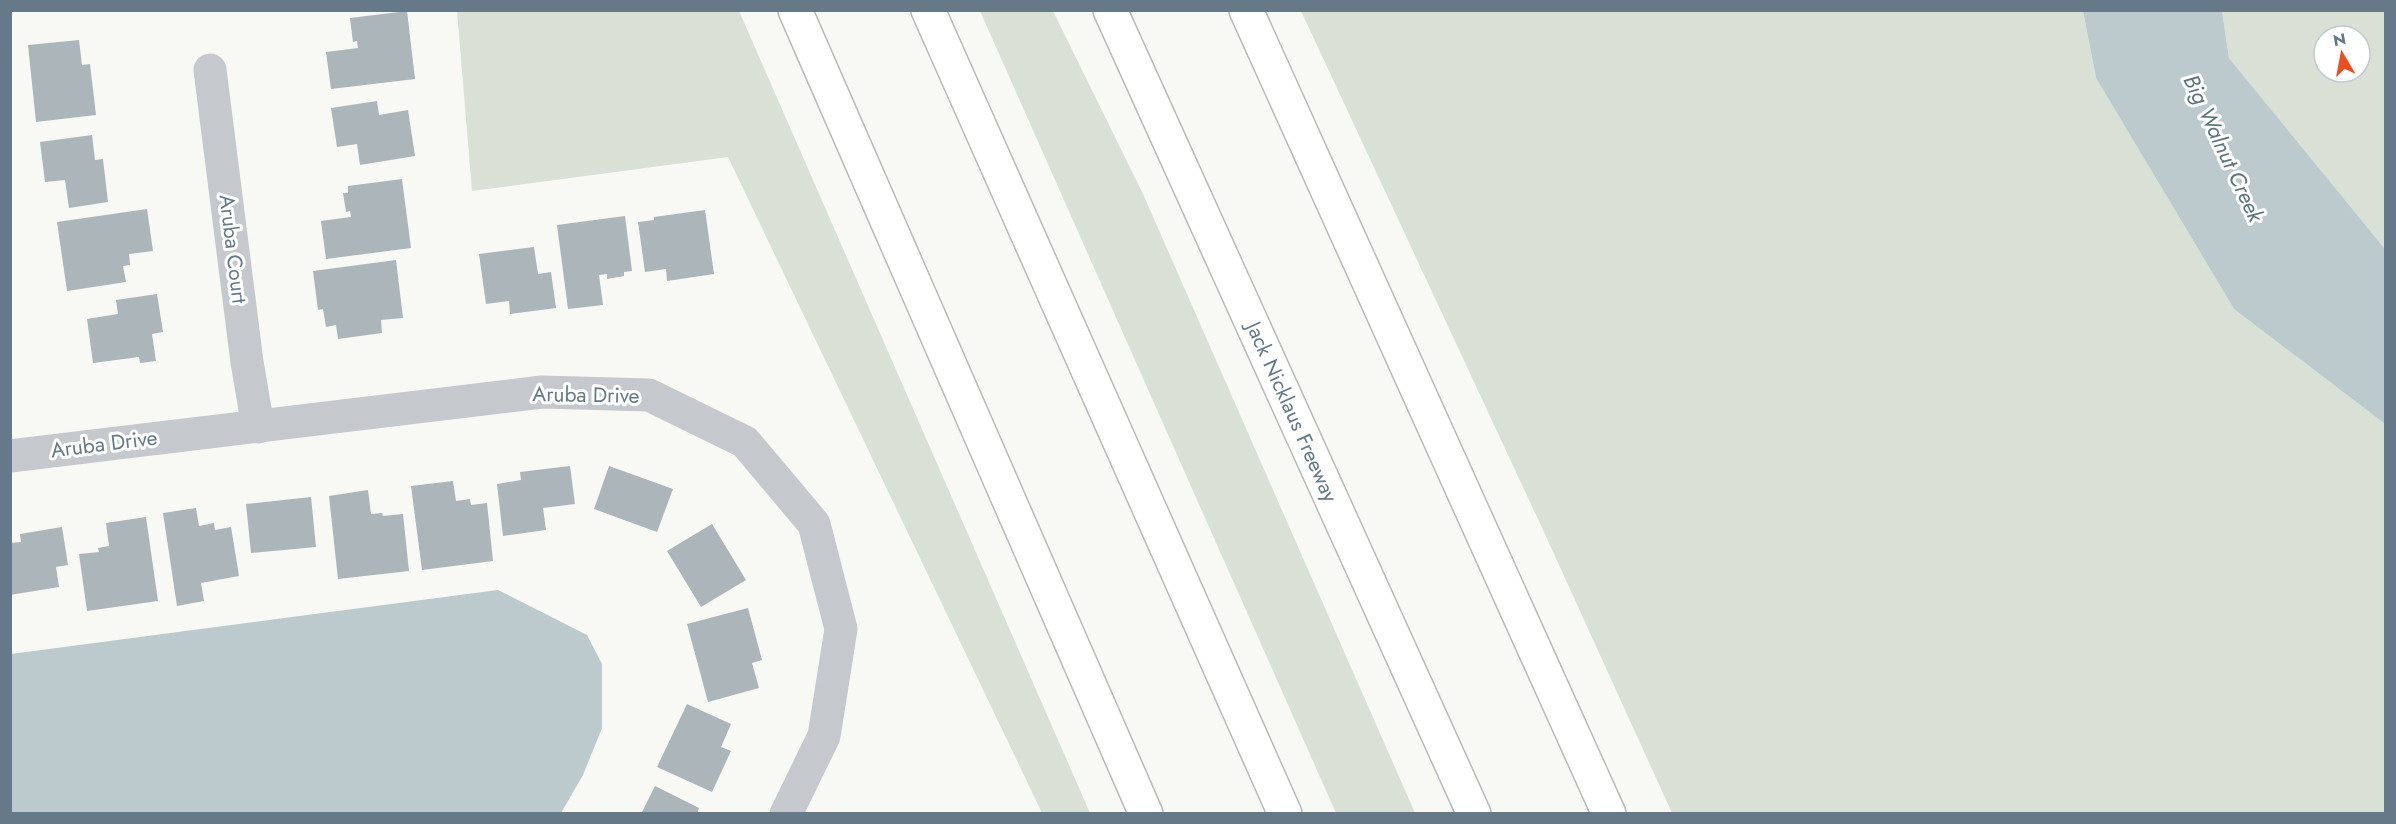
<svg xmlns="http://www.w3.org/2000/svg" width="2396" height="824" font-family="Jost,sans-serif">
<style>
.green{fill:#d9e0d6;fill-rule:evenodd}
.water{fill:#bcc9cd}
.building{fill:#acb5ba}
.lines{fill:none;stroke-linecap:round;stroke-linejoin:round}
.highway-casing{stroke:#b7bbbe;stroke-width:36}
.street{stroke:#c5c9cd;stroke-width:33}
.highway{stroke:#fff;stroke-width:33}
.labels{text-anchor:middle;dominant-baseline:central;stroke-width:6;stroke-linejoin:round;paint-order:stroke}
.street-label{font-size:21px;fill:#657988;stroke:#fff}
.water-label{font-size:22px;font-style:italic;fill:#5c747c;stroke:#fff}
</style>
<rect width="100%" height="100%" fill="#f8f8f5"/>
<g class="green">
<polygon points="457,11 739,11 1090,813 1042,813 728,157 472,191"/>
<polygon points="980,11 1053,11 1143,194 1415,813 1336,813"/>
<polygon points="1301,11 2083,11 2096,78 2234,309 2385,424 2385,813 1672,813 1544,532"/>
<path d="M2222,11H2385V249L2229,58ZM2324,36H2360V72H2324Z"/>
</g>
<g class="water">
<polygon points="2083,11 2222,11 2229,58 2385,249 2385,424 2234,309 2096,78"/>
<polygon points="498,590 587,635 602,664 602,728 583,775 561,813 11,813 11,654"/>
</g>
<g class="building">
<polygon points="407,11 415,79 331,89 326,52 358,48 357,41 353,42 350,18"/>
<polygon points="79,40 82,65 90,64 96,115 36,122 28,45"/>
<polygon points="377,101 379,115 408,110 415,156 360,165 357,144 337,147 331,108"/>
<polygon points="92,135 95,160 103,159 108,202 69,208 65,180 45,182 40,142"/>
<polygon points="402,179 411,248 326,259 321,221 351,217 350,211 346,212 343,193 348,193 348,186"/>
<polygon points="147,209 153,251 129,254 130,265 123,266 126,282 67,291 57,222"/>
<polygon points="705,210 714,274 667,281 666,269 645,272 638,222 654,220 654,217"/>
<polygon points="625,216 632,271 624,272 624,276 607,279 607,274 599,275 603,305 568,309 557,225"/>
<polygon points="534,247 538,274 551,272 556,308 510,314 509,301 486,304 479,254"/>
<polygon points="396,260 403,318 381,320 382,333 338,339 336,325 326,327 323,309 318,310 313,271"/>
<polygon points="157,294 163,332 152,334 156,361 140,363 139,357 93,363 87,319 118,314 116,300"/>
<polygon points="570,466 575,504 543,508 546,530 503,536 497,484 521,480 520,472"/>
<polygon points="609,466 673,489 657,532 594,509"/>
<polygon points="453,481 456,501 470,499 471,505 487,503 493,561 422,570 411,486"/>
<polygon points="368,490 371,514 382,513 383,516 403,514 409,571 338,579 329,496"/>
<polygon points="311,497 316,547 251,553 246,504"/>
<polygon points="196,508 199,526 214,523 215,530 231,527 239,576 201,583 204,601 177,606 163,513"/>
<polygon points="146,517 158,601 87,611 79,554 99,552 98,548 109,546 106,523"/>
<polygon points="712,524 746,580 701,607 667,551"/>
<polygon points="62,527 68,565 56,567 59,587 10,595 10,543 21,542 20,534"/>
<polygon points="748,608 762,660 752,663 759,688 708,702 687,624"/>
<polygon points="687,704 731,724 721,747 731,751 712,792 657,767"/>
<polygon points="655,786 699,808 697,814 641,814"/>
</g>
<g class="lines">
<g class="highway-casing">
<g id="highway">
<polyline points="795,10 1146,814"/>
<polyline points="928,10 1285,814"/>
<polyline points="1110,10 1474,814"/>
<polyline points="1246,10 1609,814"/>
</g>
</g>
<g class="street">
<polyline points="210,70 247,362 258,427"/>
<polyline points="10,456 542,392 649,395 745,442 814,524 841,629 824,736 786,814"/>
</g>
<use href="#highway" class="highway"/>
</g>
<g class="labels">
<g class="street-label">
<text transform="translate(233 249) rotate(83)">Aruba Court</text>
<text transform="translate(586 395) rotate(1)">Aruba Drive</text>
<text transform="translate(1292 412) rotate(66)">Jack Nicklaus Freeway</text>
<text transform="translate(104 444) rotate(-7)">Aruba Drive</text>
</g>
<g class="water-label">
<text transform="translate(2224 148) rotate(65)">Big Walnut Creek</text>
</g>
</g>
<rect width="2396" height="824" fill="none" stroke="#657988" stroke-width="24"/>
<g transform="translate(2342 54) rotate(350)"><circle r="28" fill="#ffffff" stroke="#c1c9cf" stroke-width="1.5"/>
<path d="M0-4.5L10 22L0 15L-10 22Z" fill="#ee4e1f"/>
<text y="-9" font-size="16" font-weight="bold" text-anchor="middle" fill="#657988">N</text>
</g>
</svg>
